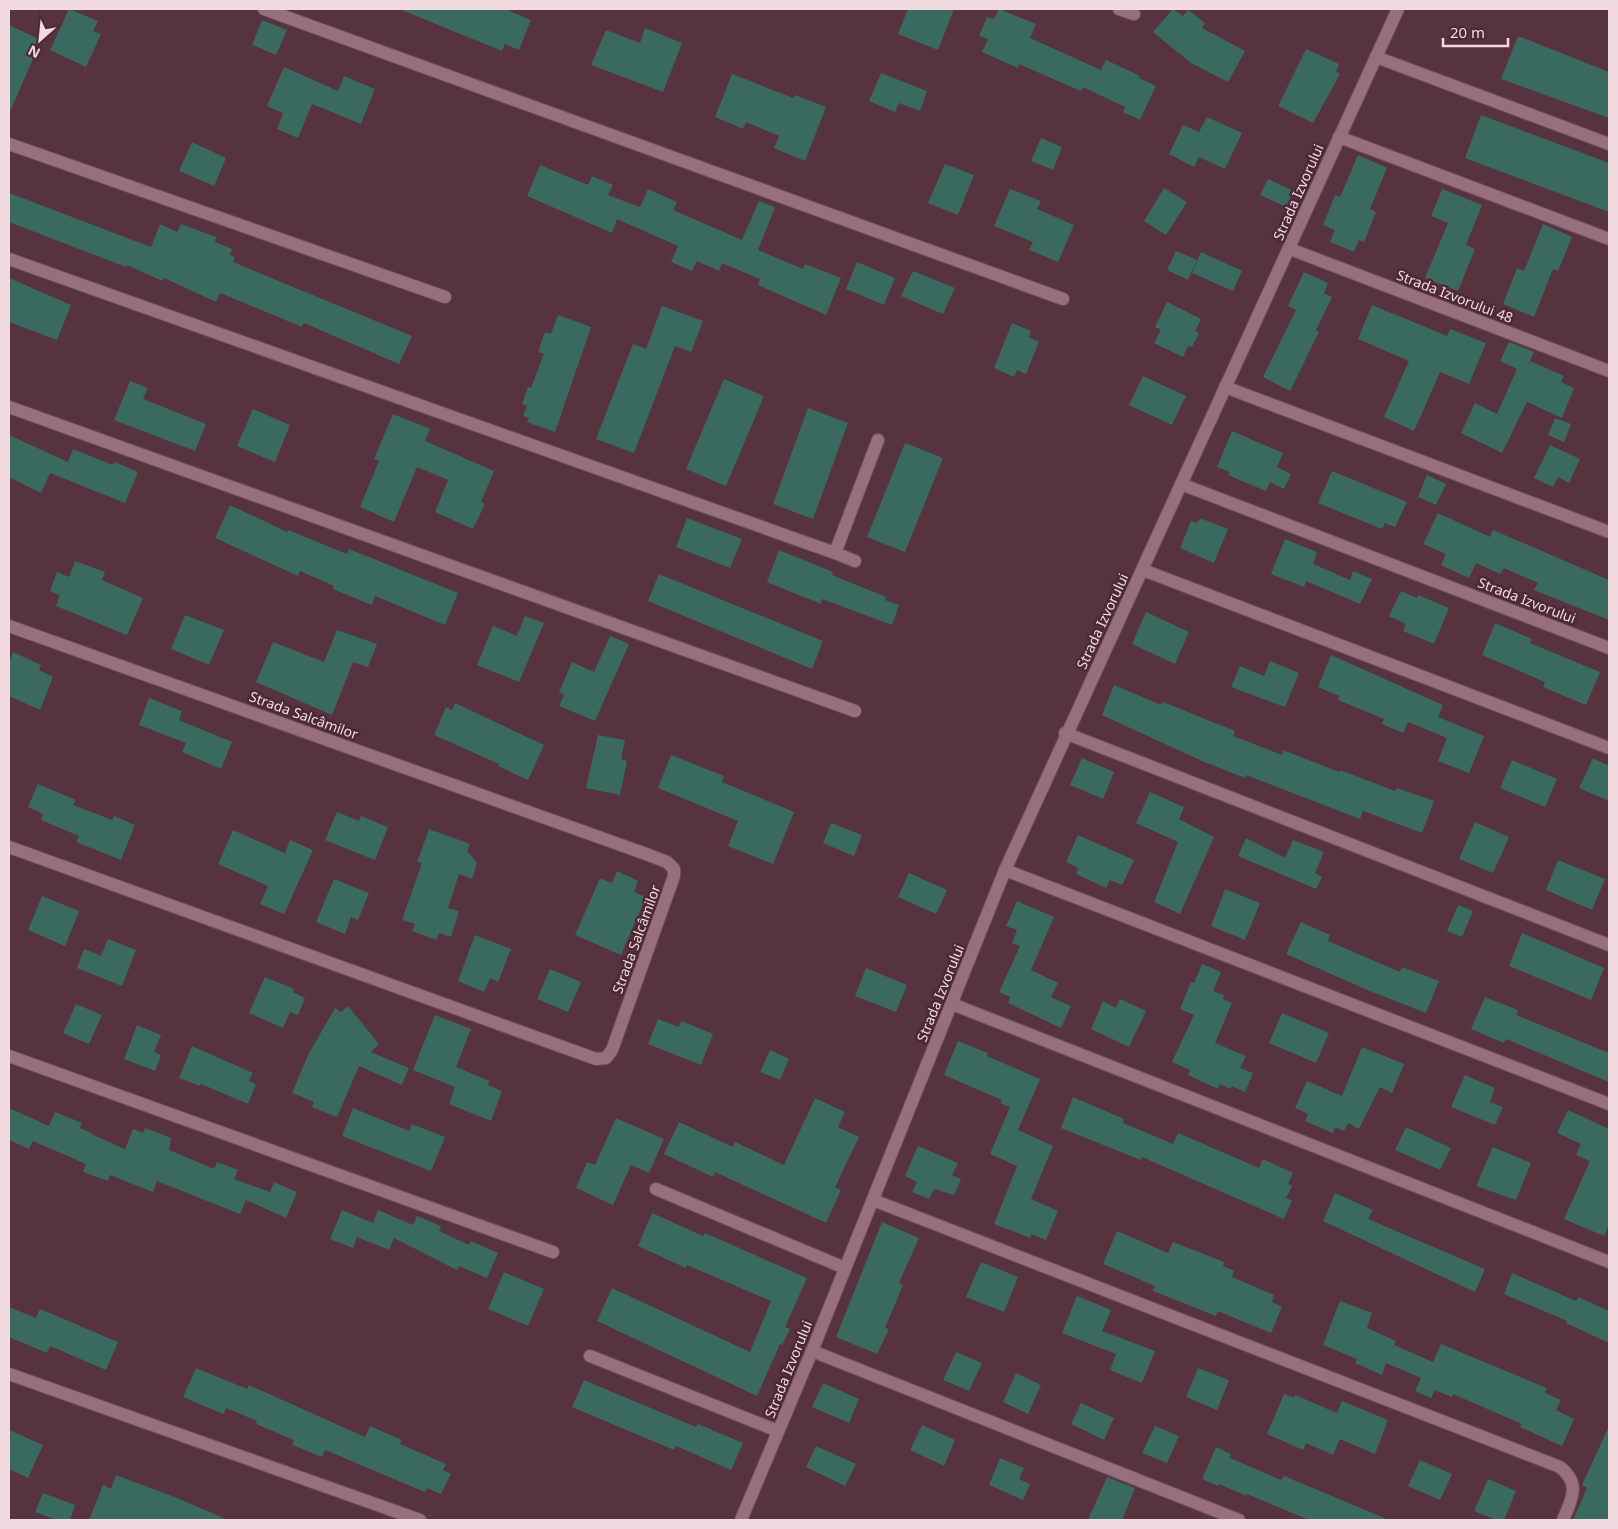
<svg xmlns="http://www.w3.org/2000/svg" width="1618" height="1529" font-family="'Noto Sans',sans-serif">
<style>
.building{fill:#3a695f}
.lines{fill:none;stroke-linecap:round;stroke-linejoin:round}
.minor-casing{stroke:#6e505a;stroke-width:14}
.minor{stroke:#986f7c;stroke-width:12}
.labels{text-anchor:middle;dominant-baseline:central;stroke-width:5;stroke-linejoin:round;paint-order:stroke}
.street-label{font-size:14px;fill:#f2dae1;stroke:#4c2935}
</style>
<rect width="100%" height="100%" fill="#57333f"/>
<g class="building">
<polygon points="69,9 98,21 93,31 101,34 86,67 50,50"/>
<polygon points="399,9 505,9 531,20 519,50 505,44 502,51"/>
<polygon points="908,9 954,9 938,50 898,34"/>
<polygon points="999,9 1036,24 1030,38 1101,70 1106,60 1140,76 1139,78 1156,86 1140,120 1123,112 1125,107 1083,87 1081,91 1019,64 1018,68 982,52 988,39 979,36 987,17 994,19"/>
<polygon points="1173,9 1183,16 1188,10 1205,23 1202,28 1245,51 1228,82 1191,63 1153,32"/>
<polygon points="262,20 287,30 276,55 252,45"/>
<polygon points="9,25 41,40 9,114"/>
<polygon points="645,28 682,43 663,92 591,65 606,30 640,43"/>
<polygon points="1518,36 1609,72 1609,118 1501,79"/>
<polygon points="1306,49 1339,64 1336,72 1340,74 1313,123 1278,106"/>
<polygon points="284,67 338,91 344,76 375,89 361,124 312,104 298,138 277,129 283,113 267,106"/>
<polygon points="881,73 927,91 920,111 899,103 895,112 869,101"/>
<polygon points="732,74 793,98 795,95 826,107 805,161 774,148 779,136 746,122 743,129 715,117"/>
<polygon points="1481,115 1609,163 1609,212 1465,158"/>
<polygon points="1207,117 1242,133 1225,169 1199,157 1194,167 1169,154 1183,125 1199,132"/>
<polygon points="1041,138 1062,147 1053,170 1031,161"/>
<polygon points="192,142 226,158 214,186 179,171"/>
<polygon points="1358,155 1387,168 1370,209 1376,212 1364,242 1359,240 1354,252 1330,242 1335,230 1323,225 1335,195 1340,197"/>
<polygon points="945,164 974,175 958,215 928,203"/>
<polygon points="540,165 588,185 592,176 613,185 608,195 640,207 648,189 677,202 673,210 742,240 759,201 775,207 758,250 803,269 805,264 841,278 826,315 758,285 760,279 722,263 719,271 697,261 692,271 671,262 678,246 617,219 612,233 527,196"/>
<polygon points="1268,179 1294,191 1286,207 1260,195"/>
<polygon points="1164,188 1187,202 1166,235 1144,221"/>
<polygon points="1010,189 1041,201 1037,209 1074,225 1058,262 1029,250 1033,242 994,226"/>
<polygon points="1442,189 1482,205 1466,245 1475,249 1458,291 1425,278 1448,223 1431,216"/>
<polygon points="9,193 151,247 160,224 177,232 181,224 216,237 215,242 232,249 230,255 235,257 233,262 412,336 399,364 304,323 302,327 220,293 216,302 164,278 162,281 127,265 126,267 9,222"/>
<polygon points="1543,224 1572,237 1558,271 1553,269 1534,317 1503,304 1517,268 1524,271"/>
<polygon points="1176,251 1197,260 1188,280 1167,270"/>
<polygon points="1201,252 1242,271 1233,291 1192,273"/>
<polygon points="857,262 895,278 884,305 846,289"/>
<polygon points="913,271 955,288 943,314 901,296"/>
<polygon points="1304,272 1328,283 1324,293 1332,297 1316,330 1319,332 1290,391 1263,377 1296,310 1288,306"/>
<polygon points="9,278 71,305 57,340 9,322"/>
<polygon points="1167,302 1201,319 1195,331 1199,333 1192,347 1188,346 1183,357 1154,343 1161,330 1155,327"/>
<polygon points="1372,305 1447,336 1450,329 1486,343 1469,384 1440,372 1414,431 1384,417 1409,361 1358,339"/>
<polygon points="662,306 703,321 691,352 675,346 634,453 596,439 633,344 646,349"/>
<polygon points="558,315 591,327 555,432 527,422 529,418 523,416 527,406 522,404 528,387 531,388 544,354 538,352 545,332 551,334"/>
<polygon points="1012,323 1031,331 1029,337 1039,342 1026,374 1017,370 1014,377 994,368"/>
<polygon points="1509,342 1534,352 1530,361 1564,376 1561,382 1574,388 1562,418 1527,402 1502,453 1461,433 1475,403 1497,414 1517,369 1500,361"/>
<polygon points="1143,376 1186,396 1172,425 1129,405"/>
<polygon points="724,379 764,396 726,486 686,469"/>
<polygon points="130,381 148,388 143,399 206,424 195,451 114,420"/>
<polygon points="808,408 848,423 813,519 773,504"/>
<polygon points="253,409 290,425 275,462 237,446"/>
<polygon points="393,414 430,429 425,441 494,471 481,502 485,504 473,529 435,512 448,480 417,467 394,522 360,507 379,461 374,459"/>
<polygon points="1555,418 1571,424 1564,442 1548,435"/>
<polygon points="1232,431 1283,453 1277,467 1291,474 1284,489 1270,482 1266,491 1228,475 1230,472 1217,467"/>
<polygon points="9,435 68,462 73,449 113,465 115,462 138,472 125,503 50,473 41,493 9,477"/>
<polygon points="905,443 943,458 905,552 867,537"/>
<polygon points="1550,445 1580,459 1569,483 1558,477 1553,487 1534,478"/>
<polygon points="1332,471 1407,502 1395,527 1385,523 1382,529 1318,503"/>
<polygon points="1427,475 1446,484 1436,505 1418,497"/>
<polygon points="230,505 287,532 288,530 347,554 349,549 458,593 445,625 375,596 372,605 333,589 334,586 300,571 298,576 215,538"/>
<polygon points="1438,513 1490,537 1493,530 1609,580 1609,620 1534,590 1538,583 1504,568 1500,574 1476,563 1469,578 1441,565 1446,554 1423,544"/>
<polygon points="687,518 742,539 730,568 676,547"/>
<polygon points="1200,518 1228,529 1214,563 1180,548 1191,521 1197,523"/>
<polygon points="1285,539 1317,552 1313,564 1350,580 1353,571 1372,579 1360,604 1306,581 1304,587 1271,574"/>
<polygon points="779,550 833,572 832,575 886,597 885,600 899,605 892,625 822,599 821,604 767,582"/>
<polygon points="75,561 105,572 102,580 143,598 127,635 56,606 60,595 50,591 57,572 69,577"/>
<polygon points="659,574 823,641 812,669 648,601"/>
<polygon points="1401,591 1417,598 1418,595 1449,608 1434,644 1403,631 1406,624 1389,616"/>
<polygon points="1146,612 1189,632 1175,664 1132,644"/>
<polygon points="185,615 224,630 209,665 171,649"/>
<polygon points="525,616 544,623 519,682 477,665 493,626 517,636"/>
<polygon points="1495,623 1532,639 1530,643 1600,672 1586,705 1543,687 1545,682 1482,655"/>
<polygon points="337,630 377,644 368,667 353,662 332,715 256,682 273,642 324,662"/>
<polygon points="610,636 629,644 595,721 559,706 564,695 559,692 572,662 594,672"/>
<polygon points="13,652 41,665 39,670 53,677 40,710 9,696 9,663"/>
<polygon points="1331,655 1443,705 1438,717 1484,736 1469,773 1438,761 1447,738 1408,722 1403,733 1382,724 1384,719 1338,700 1339,696 1318,687"/>
<polygon points="1270,661 1299,673 1285,707 1231,687 1240,666 1264,676"/>
<polygon points="1114,685 1161,705 1163,702 1235,731 1233,736 1282,755 1283,750 1339,772 1340,770 1395,791 1397,788 1434,801 1422,833 1363,811 1360,819 1246,775 1245,778 1202,761 1102,715"/>
<polygon points="149,698 182,711 179,720 232,742 221,769 182,752 186,743 139,725"/>
<polygon points="455,703 544,745 528,780 498,766 499,764 434,735 446,707 452,710"/>
<polygon points="598,735 625,740 621,759 627,761 620,795 586,788"/>
<polygon points="671,755 724,776 722,782 794,812 773,864 728,846 738,821 658,788"/>
<polygon points="1082,758 1114,772 1103,799 1070,785"/>
<polygon points="1593,758 1609,766 1609,801 1579,788"/>
<polygon points="1512,760 1557,779 1545,807 1500,788"/>
<polygon points="38,784 76,800 73,805 112,820 114,816 135,825 121,860 76,842 79,836 41,820 43,814 28,807"/>
<polygon points="1150,792 1184,807 1179,819 1214,837 1180,914 1154,902 1178,842 1136,823"/>
<polygon points="337,812 359,821 361,816 388,827 375,860 325,840"/>
<polygon points="1475,822 1509,837 1493,873 1459,859"/>
<polygon points="831,823 862,835 854,856 823,843"/>
<polygon points="429,829 470,844 467,851 477,863 472,879 459,874 448,908 459,911 451,937 439,933 436,940 412,931 415,924 402,920 422,863 417,862"/>
<polygon points="233,830 285,853 290,840 313,850 284,914 260,904 268,886 218,864"/>
<polygon points="1078,835 1134,860 1122,885 1110,880 1106,888 1076,874 1078,868 1066,862"/>
<polygon points="1246,838 1285,858 1293,840 1324,852 1315,873 1322,877 1316,889 1238,856"/>
<polygon points="1558,860 1605,879 1592,910 1546,890"/>
<polygon points="617,871 638,881 634,892 646,897 621,955 575,935 600,878 612,883"/>
<polygon points="909,873 947,890 936,914 898,897"/>
<polygon points="334,879 369,893 358,920 351,917 345,934 316,922"/>
<polygon points="1225,889 1260,903 1245,940 1211,926"/>
<polygon points="42,896 79,911 65,946 28,930"/>
<polygon points="1017,901 1054,917 1031,970 1058,983 1051,997 1071,1006 1061,1028 1008,1003 1010,997 999,992 1020,946 1012,943 1017,930 1006,926"/>
<polygon points="1458,905 1473,911 1462,937 1447,931"/>
<polygon points="1301,922 1330,935 1328,941 1400,972 1402,967 1439,981 1426,1013 1365,989 1286,954"/>
<polygon points="1522,933 1604,968 1591,1000 1509,966"/>
<polygon points="475,935 511,949 498,982 490,978 484,992 458,981"/>
<polygon points="108,939 136,950 122,986 77,968 84,949 101,956"/>
<polygon points="1202,964 1221,972 1213,991 1224,995 1223,999 1232,1003 1215,1043 1246,1056 1240,1068 1253,1073 1245,1092 1232,1086 1230,1089 1220,1084 1218,1089 1188,1075 1190,1070 1172,1062 1194,1015 1180,1009 1191,982 1194,983"/>
<polygon points="866,968 907,985 896,1012 855,996"/>
<polygon points="550,969 581,982 568,1012 537,999"/>
<polygon points="265,977 294,989 293,992 305,998 298,1015 290,1012 283,1028 249,1013"/>
<polygon points="1485,997 1518,1010 1516,1015 1609,1053 1609,1082 1506,1039 1504,1043 1471,1029"/>
<polygon points="1120,999 1146,1011 1129,1047 1091,1029 1103,1001 1116,1008"/>
<polygon points="76,1004 102,1015 89,1044 63,1033"/>
<polygon points="348,1006 379,1044 371,1052 409,1068 402,1085 359,1066 337,1117 312,1107 314,1102 292,1093 308,1055 335,1008 341,1012"/>
<polygon points="1282,1013 1329,1033 1316,1063 1269,1043"/>
<polygon points="435,1015 471,1029 456,1067 489,1081 488,1085 502,1091 491,1121 449,1104 455,1087 413,1070"/>
<polygon points="658,1019 679,1027 681,1021 713,1034 701,1065 648,1044"/>
<polygon points="137,1025 161,1035 154,1052 161,1055 155,1071 124,1059"/>
<polygon points="958,1041 988,1053 987,1056 1040,1079 1018,1130 1053,1146 1031,1199 1058,1211 1046,1240 1031,1234 1030,1238 994,1224 1017,1166 990,1154 1010,1107 1000,1103 1002,1100 944,1075"/>
<polygon points="192,1046 253,1073 249,1081 256,1084 248,1104 201,1084 200,1086 179,1078"/>
<polygon points="1362,1047 1404,1064 1392,1093 1380,1087 1359,1129 1348,1123 1344,1131 1335,1127 1333,1133 1305,1121 1308,1114 1295,1108 1307,1081 1342,1096"/>
<polygon points="770,1050 789,1059 780,1080 760,1072"/>
<polygon points="1465,1075 1495,1088 1490,1102 1503,1107 1495,1125 1451,1107"/>
<polygon points="1073,1097 1124,1119 1123,1123 1173,1144 1178,1133 1259,1168 1263,1159 1293,1173 1288,1184 1292,1186 1286,1198 1292,1200 1284,1219 1142,1157 1141,1160 1061,1128"/>
<polygon points="815,1098 845,1112 838,1127 859,1137 835,1187 841,1190 826,1223 715,1172 713,1177 664,1154 679,1122 733,1147 735,1142 784,1165"/>
<polygon points="9,1108 49,1126 55,1112 82,1123 80,1128 92,1133 91,1134 125,1149 133,1129 143,1133 145,1128 171,1138 169,1150 214,1169 217,1162 238,1170 234,1179 270,1192 274,1182 297,1192 286,1218 246,1200 240,1214 157,1181 153,1192 110,1175 108,1181 83,1172 86,1164 33,1141 29,1149 9,1140"/>
<polygon points="353,1108 409,1131 412,1124 445,1137 431,1171 342,1136"/>
<polygon points="1568,1110 1609,1129 1609,1225 1604,1236 1564,1219 1590,1161 1576,1155 1581,1144 1557,1133"/>
<polygon points="616,1118 664,1139 649,1173 631,1165 613,1205 576,1188 587,1162 595,1165"/>
<polygon points="1406,1127 1451,1148 1440,1170 1395,1150"/>
<polygon points="918,1146 958,1163 952,1175 961,1179 954,1195 934,1189 929,1199 912,1192 917,1182 905,1176"/>
<polygon points="1493,1147 1531,1163 1516,1200 1476,1186"/>
<polygon points="1335,1193 1373,1210 1368,1219 1485,1269 1475,1292 1323,1221"/>
<polygon points="342,1210 373,1223 378,1210 413,1225 417,1216 441,1226 439,1231 469,1245 471,1241 498,1253 487,1278 459,1266 457,1270 394,1238 389,1250 357,1237 353,1248 330,1239"/>
<polygon points="652,1213 703,1236 705,1233 807,1278 785,1327 790,1329 782,1345 780,1344 757,1396 597,1321 612,1288 750,1352 771,1301 687,1265 686,1268 638,1246"/>
<polygon points="882,1222 919,1238 899,1283 903,1285 885,1328 889,1329 877,1354 836,1337"/>
<polygon points="1117,1231 1168,1253 1173,1242 1224,1262 1223,1266 1234,1271 1232,1277 1274,1295 1272,1302 1282,1307 1271,1333 1218,1311 1216,1316 1153,1291 1155,1286 1103,1264"/>
<polygon points="981,1262 1018,1277 1004,1312 966,1297"/>
<polygon points="504,1272 544,1289 528,1326 488,1309"/>
<polygon points="1512,1273 1576,1301 1578,1297 1609,1311 1609,1343 1566,1323 1567,1321 1504,1294"/>
<polygon points="1077,1296 1111,1310 1102,1331 1155,1351 1142,1383 1110,1370 1116,1354 1062,1333"/>
<polygon points="1340,1301 1372,1313 1367,1328 1396,1341 1394,1345 1433,1362 1441,1344 1547,1388 1545,1393 1561,1400 1556,1410 1574,1419 1562,1446 1520,1427 1522,1424 1453,1394 1452,1397 1435,1390 1431,1398 1415,1391 1421,1378 1386,1363 1382,1375 1355,1363 1357,1359 1323,1345"/>
<polygon points="9,1307 36,1318 40,1309 118,1342 106,1370 50,1346 47,1353 9,1337"/>
<polygon points="956,1352 982,1363 969,1391 943,1380"/>
<polygon points="196,1368 247,1389 249,1385 365,1437 370,1426 402,1440 400,1444 446,1464 443,1470 451,1474 441,1494 427,1488 425,1492 325,1450 322,1457 292,1445 294,1440 256,1424 257,1421 226,1408 223,1414 183,1397"/>
<polygon points="1198,1368 1229,1380 1217,1410 1186,1397"/>
<polygon points="1016,1373 1041,1385 1028,1414 1003,1402"/>
<polygon points="584,1380 696,1427 698,1424 743,1443 731,1470 676,1446 674,1450 572,1407"/>
<polygon points="823,1383 859,1399 849,1423 812,1407"/>
<polygon points="1284,1394 1294,1398 1295,1395 1337,1413 1342,1401 1388,1420 1375,1454 1340,1439 1333,1455 1306,1443 1303,1450 1267,1434"/>
<polygon points="1081,1403 1114,1418 1104,1440 1071,1424"/>
<polygon points="922,1425 955,1440 944,1466 910,1450"/>
<polygon points="1155,1426 1179,1436 1167,1463 1142,1453"/>
<polygon points="1609,1426 1609,1520 1573,1520 1587,1488 1582,1485"/>
<polygon points="9,1430 43,1445 28,1478 9,1469"/>
<polygon points="816,1446 856,1464 845,1486 806,1467"/>
<polygon points="1216,1447 1231,1454 1230,1458 1281,1480 1284,1476 1389,1520 1309,1520 1247,1494 1247,1496 1219,1484 1218,1486 1202,1479"/>
<polygon points="1000,1458 1024,1468 1019,1479 1030,1484 1023,1500 989,1485"/>
<polygon points="1420,1460 1452,1474 1440,1500 1408,1486"/>
<polygon points="116,1475 177,1498 228,1520 89,1520 103,1485 111,1489"/>
<polygon points="1107,1477 1135,1488 1122,1520 1088,1520"/>
<polygon points="1488,1479 1516,1491 1504,1520 1496,1520 1474,1511"/>
<polygon points="43,1493 75,1505 70,1520 56,1520 35,1512"/>
</g>
<g class="lines">
<g class="minor-casing">
<g id="minor">
<polyline points="264,9 1063,299"/>
<polyline points="1119,9 1134,14"/>
<polyline points="1376,57 1609,144"/>
<polyline points="1339,137 1609,239"/>
<polyline points="9,144 445,297"/>
<polyline points="1290,249 1609,371"/>
<polyline points="9,259 835,553 878,440"/>
<polyline points="1225,387 1609,532"/>
<polyline points="9,407 855,711"/>
<polyline points="1181,484 1609,648"/>
<polyline points="835,553 855,561"/>
<polyline points="1143,570 1609,748"/>
<polyline points="9,626 646,854 667,862 674,869 674,876 612,1050 606,1058 596,1059 9,847"/>
<polyline points="1065,733 1609,945"/>
<polyline points="1005,870 1609,1104"/>
<polyline points="952,1004 1609,1262"/>
<polyline points="9,1056 553,1252"/>
<polyline points="656,1189 845,1268"/>
<path d="M873,1200L1560,1467C1581,1484 1572,1499 1563,1520"/>
<polyline points="812,1351 1239,1520"/>
<polyline points="590,1356 778,1431"/>
<polyline points="9,1374 420,1520"/>
<polyline points="741,1520 812,1351 1005,870 1398,9"/>
</g>
</g>
<use href="#minor" class="minor"/>
</g>
<g class="labels">
<g class="street-label">
<text transform="translate(1298 192) rotate(-66)">Strada Izvorului</text>
<text transform="translate(1455 296) rotate(21)">Strada Izvorului 48</text>
<text transform="translate(1527 600) rotate(21)">Strada Izvorului</text>
<text transform="translate(1102 621) rotate(-65)">Strada Izvorului</text>
<text transform="translate(304 715) rotate(20)">Strada Salcâmilor</text>
<text transform="translate(636 939) rotate(-70)">Strada Salcâmilor</text>
<text transform="translate(940 993) rotate(-68)">Strada Izvorului</text>
<text transform="translate(788 1369) rotate(-68)">Strada Izvorului</text>
</g>
</g>
<rect width="1618" height="1529" fill="none" stroke="#f2dae1" stroke-width="20"/>
<g transform="translate(40 40) rotate(207)" stroke="#4c2935" stroke-width="4" paint-order="stroke">
<path d="M0-4L9 19L0 12L-9 19Z" fill="#f2dae1"/>
<text y="-8" font-size="14" font-weight="bold" text-anchor="middle" fill="#f2dae1">N</text>
</g>
<path d="M1443 38v8h65v-8" fill="none" stroke="#f2dae1" stroke-width="2.5"/>
<text x="1450" y="38" font-size="15" fill="#f2dae1" stroke="#4c2935" stroke-width="4" paint-order="stroke">20 m</text>
</svg>
